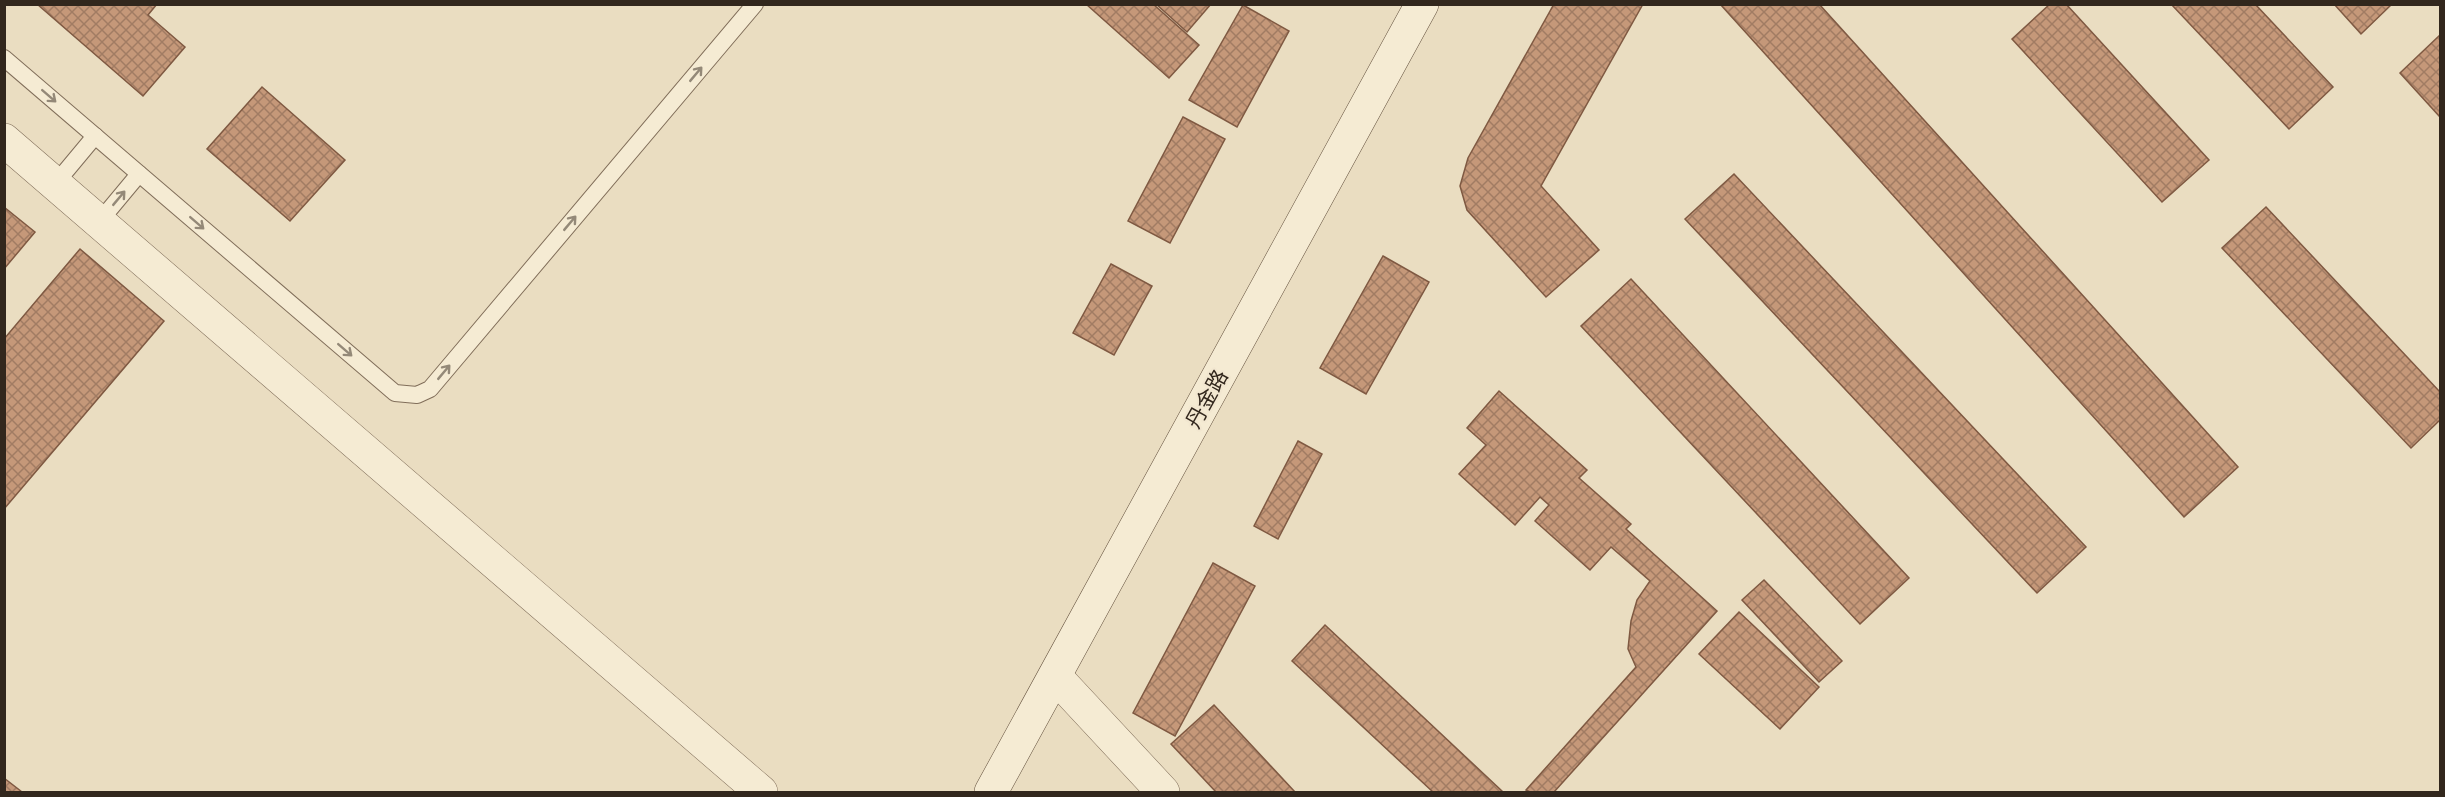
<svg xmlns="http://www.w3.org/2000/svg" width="2445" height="797" font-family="'Times New Roman','Noto Sans SC',serif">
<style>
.building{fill:url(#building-cross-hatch);stroke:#7f5942;stroke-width:1.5}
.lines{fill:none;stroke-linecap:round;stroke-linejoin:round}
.service-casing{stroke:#816e5a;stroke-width:18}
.minor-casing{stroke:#816e5a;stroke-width:34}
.tertiary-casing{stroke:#816e5a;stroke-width:34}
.secondary-casing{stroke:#63503d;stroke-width:34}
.service{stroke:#f5ebd3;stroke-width:16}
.minor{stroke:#f5ebd3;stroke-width:33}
.tertiary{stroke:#f5ebd3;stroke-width:33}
.secondary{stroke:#f5ebd3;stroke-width:33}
.oneway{stroke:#948978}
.labels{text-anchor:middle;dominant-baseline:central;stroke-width:4.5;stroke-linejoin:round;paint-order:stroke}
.street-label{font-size:21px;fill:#32271d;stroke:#f2e7d0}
</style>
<defs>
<pattern id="building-cross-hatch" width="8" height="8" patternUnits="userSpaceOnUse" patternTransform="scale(1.5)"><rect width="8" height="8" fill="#c59879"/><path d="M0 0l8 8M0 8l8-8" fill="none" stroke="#a17c63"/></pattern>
</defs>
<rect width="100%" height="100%" fill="#eaddc1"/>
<g class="building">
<polygon points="37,4 157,4 148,15 185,47 143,96"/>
<polygon points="1086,4 1153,4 1199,45 1169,78"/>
<polygon points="1156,4 1211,4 1187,32"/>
<polygon points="1554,4 1643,4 1541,186 1599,250 1546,297 1467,210 1460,186 1468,158"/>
<polygon points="1720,4 1819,4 2238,467 2184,517"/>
<polygon points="2050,4 2066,4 2209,160 2162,202 2012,39"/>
<polygon points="2171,4 2255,4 2333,87 2289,129"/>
<polygon points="2334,4 2392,4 2361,34"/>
<polygon points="1243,5 1289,31 1237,127 1189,100"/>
<polygon points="2440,35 2440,117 2400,73"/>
<polygon points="262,87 345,160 290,221 207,149"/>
<polygon points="1183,117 1225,139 1170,243 1128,221"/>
<polygon points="1734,174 2086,547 2037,593 1685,219"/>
<polygon points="4,207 35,232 4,269"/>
<polygon points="2266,207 2440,392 2440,420 2411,448 2222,248"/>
<polygon points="80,249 164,321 4,509 4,339"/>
<polygon points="1383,256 1429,282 1366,394 1320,368"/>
<polygon points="1111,264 1152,286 1114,355 1073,333"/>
<polygon points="1631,279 1909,578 1860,624 1581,326"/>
<polygon points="1499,391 1587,470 1579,478 1631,524 1626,529 1717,611 1554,792 1530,792 1526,790 1636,667 1628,649 1631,621 1637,600 1650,581 1611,547 1590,570 1535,521 1549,505 1540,497 1515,525 1459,474 1486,445 1467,428"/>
<polygon points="1298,441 1322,454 1278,539 1254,526"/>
<polygon points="1213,563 1255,586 1175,736 1133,713"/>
<polygon points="1764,580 1842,661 1819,682 1742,600"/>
<polygon points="1739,612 1819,687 1780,729 1699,654"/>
<polygon points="1325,625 1503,792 1433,792 1292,661"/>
<polygon points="1214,705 1295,792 1216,792 1171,744"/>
<polygon points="4,778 22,792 4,792"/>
</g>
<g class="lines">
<g class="service-casing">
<g id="service">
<polyline points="4,58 395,393 417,395 430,389 755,4"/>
<polyline points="55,184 95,136"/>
<polyline points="99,222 139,174"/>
</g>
</g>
<g class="minor-casing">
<polyline id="minor" points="4,140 761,792"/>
</g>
<g class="tertiary-casing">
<polyline id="tertiary" points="1055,676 1163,792"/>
</g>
<g class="secondary-casing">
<polyline id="secondary" points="991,792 1422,4"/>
</g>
<use href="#service" class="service"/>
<use href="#minor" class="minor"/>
<use href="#tertiary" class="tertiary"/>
<use href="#secondary" class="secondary"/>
</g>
<defs><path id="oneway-shaft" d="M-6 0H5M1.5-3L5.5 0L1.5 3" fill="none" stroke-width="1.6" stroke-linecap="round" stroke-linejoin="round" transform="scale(1.5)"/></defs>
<g class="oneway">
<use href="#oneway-shaft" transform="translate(696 74) rotate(-50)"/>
<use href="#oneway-shaft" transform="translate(49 96) rotate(41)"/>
<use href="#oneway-shaft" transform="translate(119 198) rotate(-50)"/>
<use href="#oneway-shaft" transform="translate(197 223) rotate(41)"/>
<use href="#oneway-shaft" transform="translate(570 223) rotate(-50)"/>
<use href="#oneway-shaft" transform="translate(345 350) rotate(41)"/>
<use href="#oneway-shaft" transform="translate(444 372) rotate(-50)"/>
</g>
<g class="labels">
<g class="street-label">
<text transform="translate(1207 399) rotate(-61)">丹金路</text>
</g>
</g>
<rect width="2445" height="797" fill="none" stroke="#32271d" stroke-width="12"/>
</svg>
